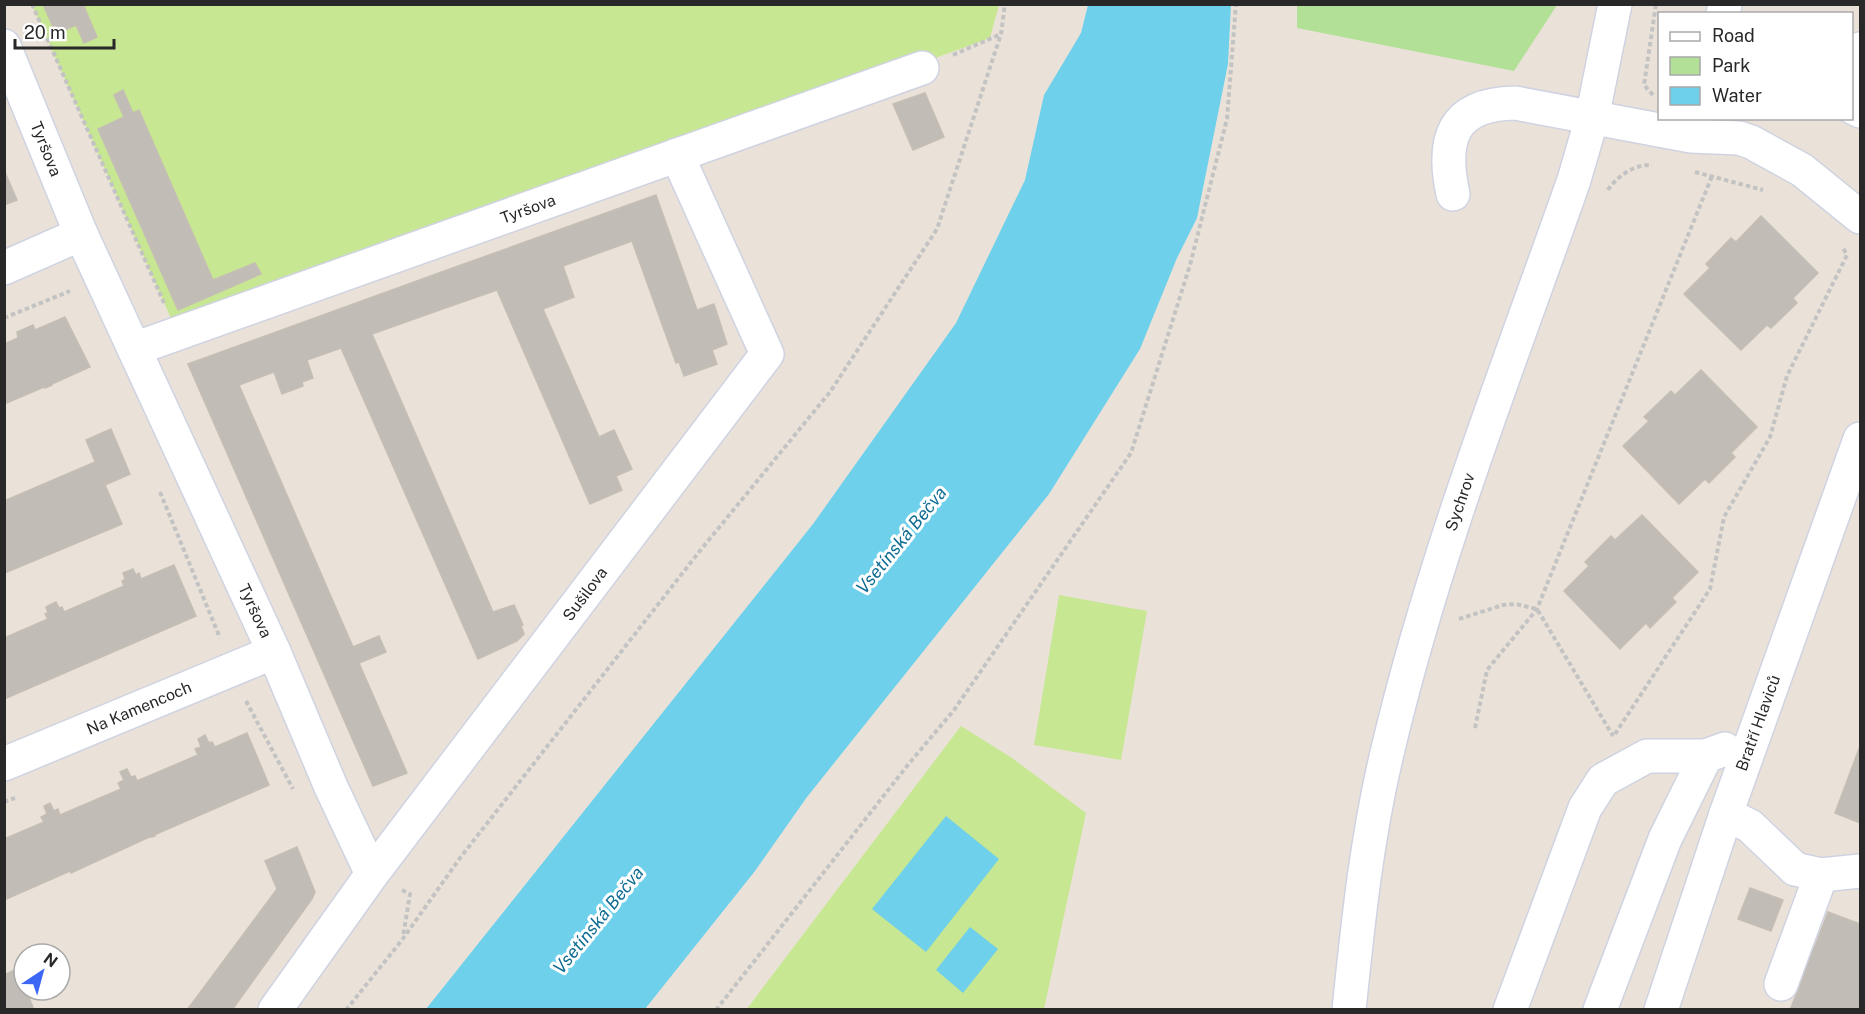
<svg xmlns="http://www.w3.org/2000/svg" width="1865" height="1014" font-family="'Public Sans',sans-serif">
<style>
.green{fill:#b3e097}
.pitch{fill:#c7e792}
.water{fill:#6ed0eb}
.building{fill:#c2bcb6;stroke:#c5beb4;stroke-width:1.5}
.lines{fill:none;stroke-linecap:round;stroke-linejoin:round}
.minor-casing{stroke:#cfd3e1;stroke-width:36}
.path{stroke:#c3c3c3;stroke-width:4;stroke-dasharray:4.5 3;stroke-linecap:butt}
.minor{stroke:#fff;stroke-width:33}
.labels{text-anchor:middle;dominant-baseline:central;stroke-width:6;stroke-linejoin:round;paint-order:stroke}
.street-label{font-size:16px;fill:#282828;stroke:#fff}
.water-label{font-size:18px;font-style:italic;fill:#106d93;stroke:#fff}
</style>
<rect width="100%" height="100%" fill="#eae2d9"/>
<polygon class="green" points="1297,5 1297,4 1557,5 1514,71 1297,28"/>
<g class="pitch">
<polygon points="32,5 999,5 990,38 178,334"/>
<polygon points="1059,595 1147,611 1121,760 1034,745"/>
<polygon points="961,726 1012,758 1086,813 1044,1009 746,1010"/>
</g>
<g class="water">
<polygon points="1088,5 1231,5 1228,64 1197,218 1177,258 1140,349 1049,494 807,797 755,871 645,1009 426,1009 813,524 956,323 1025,180 1044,95 1081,33"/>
<polygon points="946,816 999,859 926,952 872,909"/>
<polygon points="970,927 998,949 963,993 936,970"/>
</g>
<g class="building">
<polygon points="43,4 83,4 97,37 84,43 76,25 56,34"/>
<polygon points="123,90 133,113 139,110 213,280 255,263 261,274 178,310 98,129 124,117 114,95"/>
<polygon points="925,93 944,137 913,150 893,104"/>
<polygon points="4,170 17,200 4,205"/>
<polygon points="656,195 697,310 714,304 727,344 712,350 717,364 684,376 679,362 676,363 632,241 563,266 574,297 543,309 599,437 614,430 632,469 616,476 622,490 590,504 497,290 448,307 436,274"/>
<polygon points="1761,216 1818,273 1793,298 1797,303 1771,328 1767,325 1741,350 1684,294 1710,268 1706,264 1731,238 1736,242"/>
<polygon points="436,274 448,307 372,334 493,612 514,605 523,625 521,626 524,634 517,641 478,659 341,348 307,360 313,378 302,382 303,386 282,394 274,372 239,385 353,647 379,636 386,652 359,663 407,773 373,786 188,364"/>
<polygon points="65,317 90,367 52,384 52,385 45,388 44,387 4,404 4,344 18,338 17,332 33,325 35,330"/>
<polygon points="1701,370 1757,427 1731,453 1735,457 1709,483 1705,479 1679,504 1623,446 1649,421 1644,417 1671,391 1675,395"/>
<polygon points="111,429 130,474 105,485 86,440"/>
<polygon points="95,462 122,524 5,573 4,501"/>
<polygon points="1642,515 1698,572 1672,598 1676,602 1650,628 1646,623 1620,649 1564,591 1589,566 1585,562 1611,536 1615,540"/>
<polygon points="174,565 196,616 4,699 4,638 48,619 45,614 48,613 46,607 56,602 59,608 62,607 64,612 124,586 122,581 125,579 123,573 133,569 136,575 139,573 141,579"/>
<polygon points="247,733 269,785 154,835 155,836 147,838 71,873 70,871 4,900 4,839 44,822 41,817 47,814 44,806 50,803 54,811 58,809 60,815 121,789 118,783 124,780 120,772 127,769 131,777 135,776 137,781 198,755 195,749 201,747 198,739 205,735 209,743 212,742 215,747"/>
<polygon points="1860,746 1860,823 1835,813"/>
<polygon points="297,847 315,892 312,899 232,1010 187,1010 277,889 265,861"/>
<polygon points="1750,888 1783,900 1771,931 1738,919"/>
<polygon points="1828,912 1860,924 1860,1010 1790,1010 1802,980 1796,978 1809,944 1815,946"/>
<polygon points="17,969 24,990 26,990 34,1010 4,1010 4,975"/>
</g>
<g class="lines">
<g class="minor-casing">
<g id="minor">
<polyline points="1723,14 1725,4"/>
<polyline points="4,46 81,234 274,652 331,787 372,874"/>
<polyline points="1852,77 1860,49"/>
<polyline points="1852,107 1860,111"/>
<path d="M1453,194C1441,139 1452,104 1515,103L1691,136L1739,138L1751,142L1802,170L1860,217"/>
<polyline points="4,268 81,234"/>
<polyline points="134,349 922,68"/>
<polyline points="4,764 274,652"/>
<polyline points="1726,814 1750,826 1795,869 1821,875 1860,871"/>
<polyline points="1781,984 1821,875"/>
<polyline points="275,1010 372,874 767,354 677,155"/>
<path d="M1349,1010C1358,922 1367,835 1388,749C1434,554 1508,368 1574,180L1592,118L1615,4"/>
<polyline points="1510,1010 1585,808 1603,780 1647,756 1706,756"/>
<polyline points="1600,1010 1665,839 1706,756 1725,749"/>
<polyline points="1661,1010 1726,814 1860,439"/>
</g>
</g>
<g class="path">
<polyline points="32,4 164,303"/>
<polyline points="953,55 1001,34"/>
<polyline points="1653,95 1644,85 1656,4"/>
<polyline points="1695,172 1763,190"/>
<path d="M1608,190C1617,176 1635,164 1652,165"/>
<polyline points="4,318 70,291"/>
<polyline points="160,492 220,638"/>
<polyline points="1459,619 1503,605 1516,604 1537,609 1613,736"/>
<polyline points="246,701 293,789"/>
<polyline points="1475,728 1487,670 1537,609 1712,176"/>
<polyline points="1615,734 1710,589 1724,517 1770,437 1787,376 1847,255 1842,246"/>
<polyline points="4,802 15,798"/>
<polyline points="402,890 410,894 403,937"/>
<polyline points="346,1010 402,940 460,858 699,552 830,392 937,229 1001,34 1005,4"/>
<polyline points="716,1010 907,766 954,710 1131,453 1190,265 1227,119 1236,4"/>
</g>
<use href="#minor" class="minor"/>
</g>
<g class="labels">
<g class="street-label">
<text transform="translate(46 149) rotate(68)">Tyršova</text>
<text transform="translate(528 209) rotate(-20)">Tyršova</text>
<text transform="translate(1460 502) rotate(-71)">Sychrov</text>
<text transform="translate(585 594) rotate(-53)">Sušilova</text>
<text transform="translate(255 611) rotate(65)">Tyršova</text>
<text transform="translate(139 708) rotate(-23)">Na Kamencoch</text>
<text transform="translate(1758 723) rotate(-70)">Bratří Hlaviců</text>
</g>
<g class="water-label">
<text transform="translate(901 540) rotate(-51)">Vsetínská Bečva</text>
<text transform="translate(598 920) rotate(-51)">Vsetínská Bečva</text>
</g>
</g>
<rect width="1865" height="1014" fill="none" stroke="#282828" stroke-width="12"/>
<rect x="1658" y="12" width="195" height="108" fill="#ffffff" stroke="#a9a9a9" stroke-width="1.5"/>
<rect x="1670" y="32" width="30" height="9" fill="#ffffff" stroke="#a9a9a9" stroke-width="1.5"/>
<text x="1712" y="42" font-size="18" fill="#282828">Road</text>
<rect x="1670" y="57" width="30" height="18" fill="#b3e097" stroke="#a9a9a9" stroke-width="1.5"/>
<text x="1712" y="72" font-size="18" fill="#282828">Park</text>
<rect x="1670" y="87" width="30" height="18" fill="#6ed0eb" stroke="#a9a9a9" stroke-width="1.5"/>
<text x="1712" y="102" font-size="18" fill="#282828">Water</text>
<g transform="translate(42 972) rotate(36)"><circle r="28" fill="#ffffff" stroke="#a9a9a9" stroke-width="1.5"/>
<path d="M0-4.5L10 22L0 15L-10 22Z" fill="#3c67f5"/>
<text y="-9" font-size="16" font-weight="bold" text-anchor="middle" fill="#282828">N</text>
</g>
<path d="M15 39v9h99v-9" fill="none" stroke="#282828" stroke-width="3"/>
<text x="24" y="39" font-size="18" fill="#282828" stroke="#ffffff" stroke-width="4.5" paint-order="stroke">20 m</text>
</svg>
